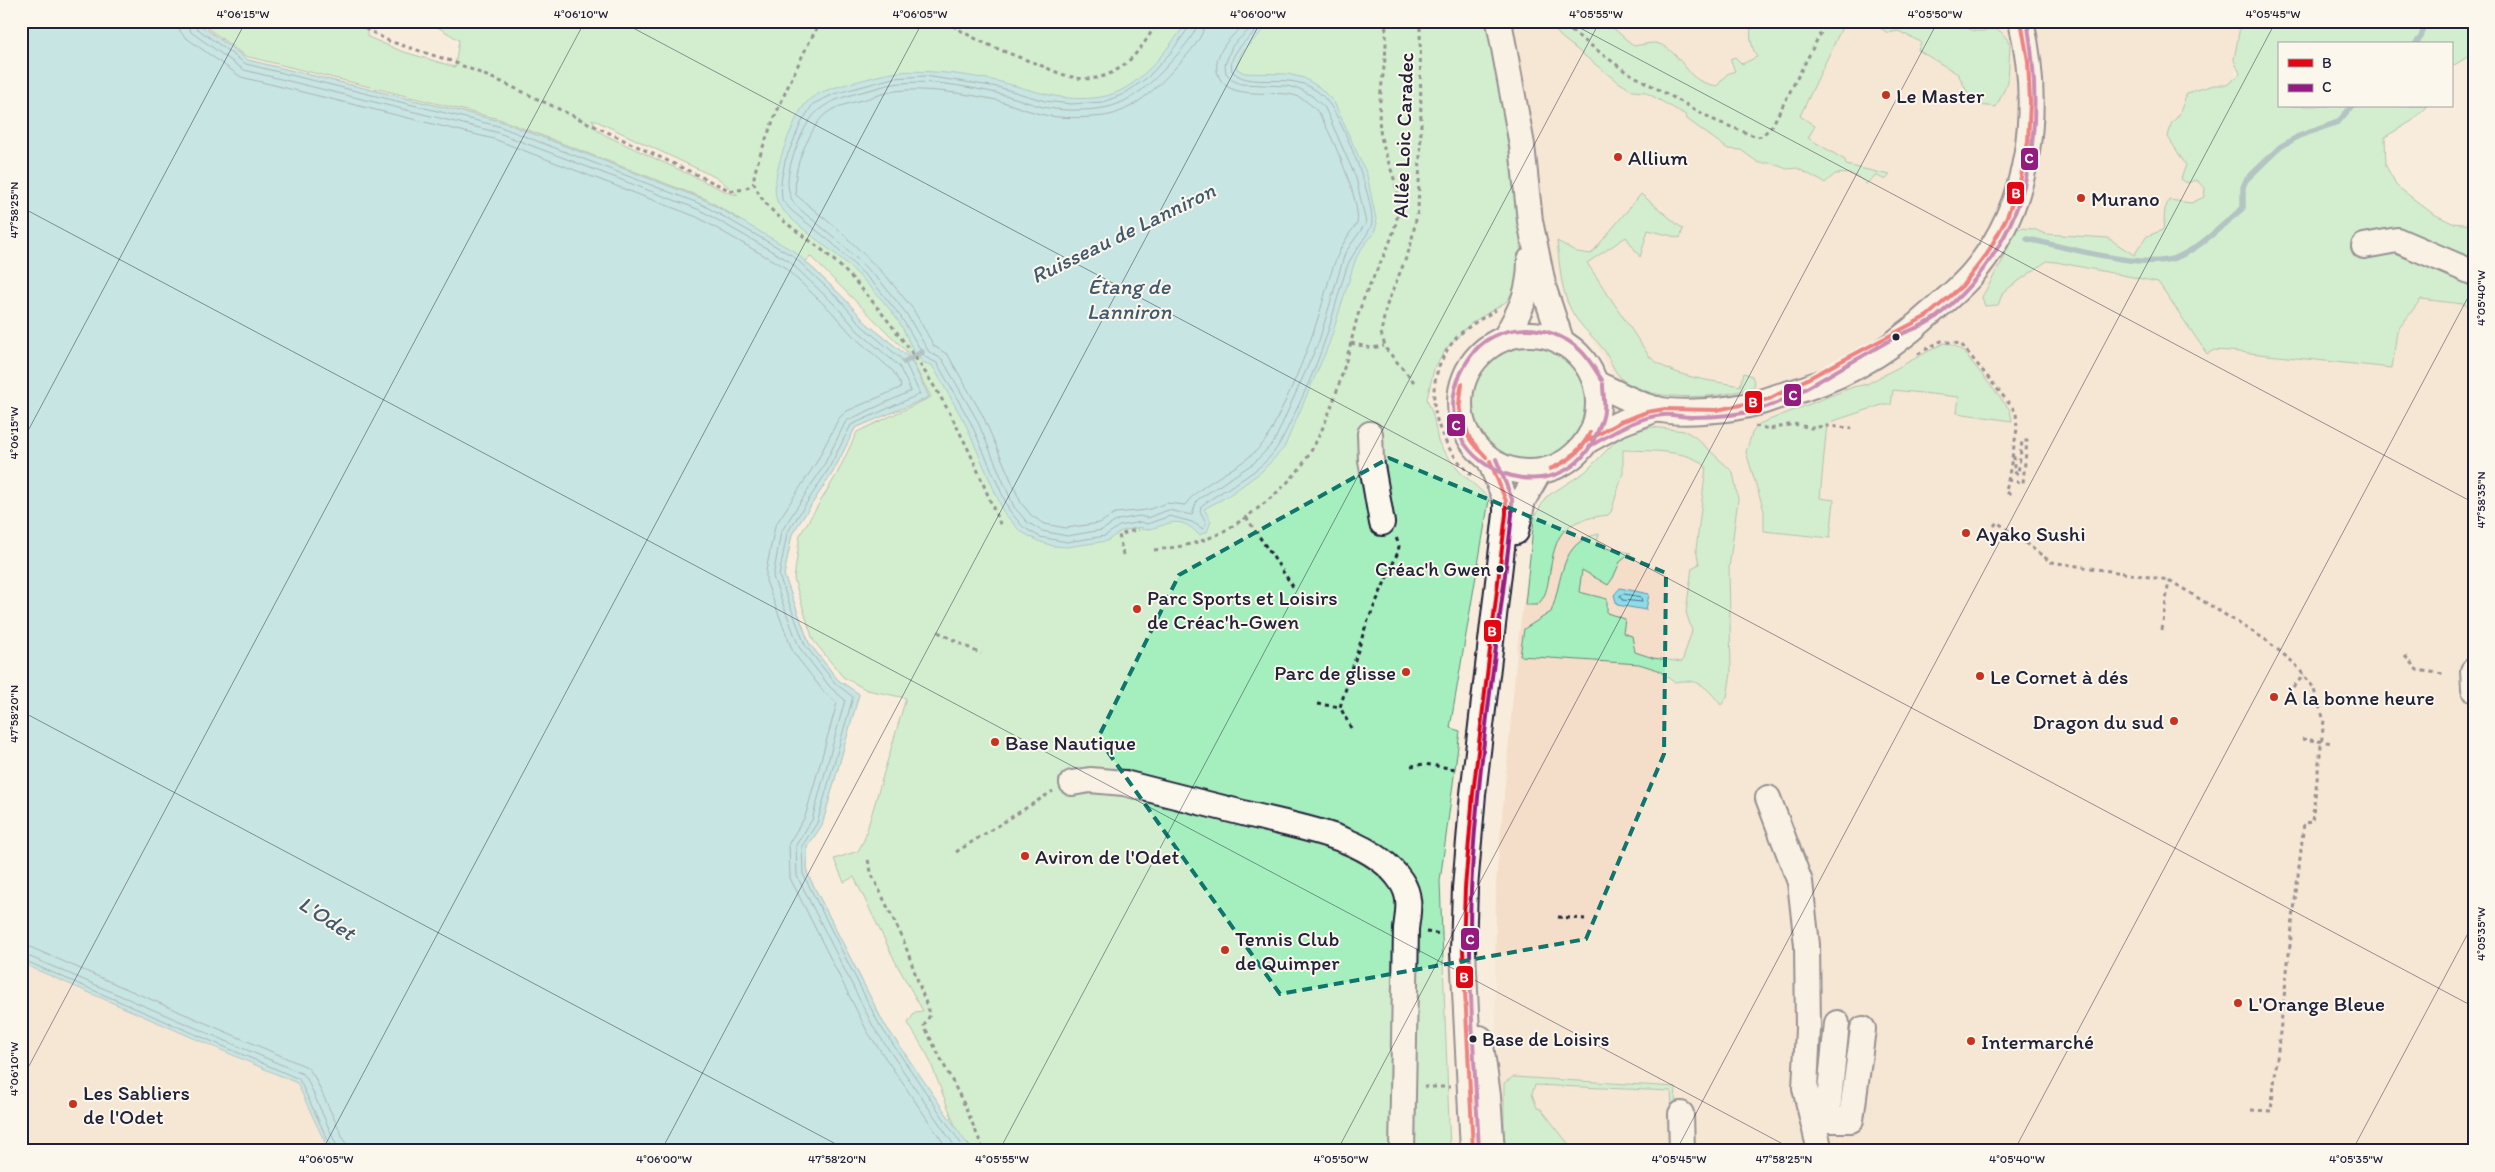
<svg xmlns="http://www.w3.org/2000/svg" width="2495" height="1172" font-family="Itim,sans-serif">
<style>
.built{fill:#f4dec9}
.green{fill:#a5efbe;stroke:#64887c;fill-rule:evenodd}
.water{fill:#8ddcea;stroke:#6292a4}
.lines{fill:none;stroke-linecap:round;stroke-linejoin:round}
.shore{stroke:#4d6c81;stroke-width:1}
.stream{stroke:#6292a4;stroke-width:5.5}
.minor-casing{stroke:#22223b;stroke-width:28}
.path{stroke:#22223b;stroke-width:3;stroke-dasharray:4 4;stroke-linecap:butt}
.minor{stroke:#fbf7ec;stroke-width:24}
.bus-1-casing{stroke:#fbf7ec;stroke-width:8}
.bus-2-casing{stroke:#fbf7ec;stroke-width:8}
.bus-1{stroke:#e30613;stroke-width:4}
.bus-2{stroke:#951b81;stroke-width:4}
.marked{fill:none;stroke:#0f766e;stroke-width:4;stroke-dasharray:10 6;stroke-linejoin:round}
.ticks{fill:none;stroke:#22223b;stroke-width:1;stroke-opacity:0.45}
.poi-dot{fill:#c8321e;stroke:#fbf7ec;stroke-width:2}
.bus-dot{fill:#22223b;stroke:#fbf7ec;stroke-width:2}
.labels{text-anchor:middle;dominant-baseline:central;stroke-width:4;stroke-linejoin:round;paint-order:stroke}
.bus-label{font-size:20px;fill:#22223b;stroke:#fbf7ec;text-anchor:end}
.poi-label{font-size:21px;fill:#22223b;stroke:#fbf7ec;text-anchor:start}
.street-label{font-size:21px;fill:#22223b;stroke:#fbf7ec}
.water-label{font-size:22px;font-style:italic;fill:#425a70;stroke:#fbf7ec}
.line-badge{stroke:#fbf7ec;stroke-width:2}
.badge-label{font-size:14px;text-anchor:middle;font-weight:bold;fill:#fff}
.neatline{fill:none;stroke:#22223b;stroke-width:2}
.ticks-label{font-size:12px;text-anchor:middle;fill:#22223b}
</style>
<rect width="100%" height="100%" fill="#f8ecdc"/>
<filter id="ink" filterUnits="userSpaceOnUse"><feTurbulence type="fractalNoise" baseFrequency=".02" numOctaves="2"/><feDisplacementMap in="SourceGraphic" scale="10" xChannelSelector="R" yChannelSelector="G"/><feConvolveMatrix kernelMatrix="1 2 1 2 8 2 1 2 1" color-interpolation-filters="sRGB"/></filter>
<g filter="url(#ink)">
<g class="built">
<polygon points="1487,21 2288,21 2236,68 2216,345 2416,286 2474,303 2474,1151 1504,1151 1495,1005 1496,883 1518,641 1534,528 1539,512 1601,460 1608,445 1614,377 1596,345 1566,303 1501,95"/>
<polygon points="21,963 297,1083 329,1151 21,1151"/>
</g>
<g class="green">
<path d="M21,21H195L248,60L500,121L705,200L739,219L706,199L499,119L245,56L198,21H386L378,29H366L368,37L401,51L455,67L459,40L428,21H1487L1501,95L1519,225L1522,277L1506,302L1470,324L1446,349L1434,369L1427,399L1433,415L1438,441L1443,450L1459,471L1486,495L1489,500L1450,728L1460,731L1440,881L1450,1151H973L967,1142L972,1151ZM592,119L719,179L738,195L729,193L607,136L598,131ZM810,256L908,353L931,397L857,432L837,474L800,535L794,579L813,640L843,677L867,690L906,698L864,840L858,851L834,859L844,882L854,877L897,965L923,1011L915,1012L908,1023L928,1056L956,1128L883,1022L807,873V847L822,825L859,694L838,680L809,643L784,575L792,534L833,472L855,428L929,397L910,358L866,323L843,297L806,262Z"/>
<path d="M1548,21H1605L1634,46C1640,45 1648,43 1654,43C1670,44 1682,64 1692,75C1699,82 1708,84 1717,86L1727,74L1735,71L1730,59L1735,57L1742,64L1757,57C1751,46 1748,34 1753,21H1845L1800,116L1815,126L1808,138L1845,160L1846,165L1890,175L1885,180L1876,175L1866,184C1856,173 1850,173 1835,174L1825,183L1797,168L1787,169L1771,163H1759L1741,150L1728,149L1687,119L1686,115L1645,92L1633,91L1615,80L1560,36Z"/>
<path d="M1870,21C1894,21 1932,18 1955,21C1961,22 1966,28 1972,30C1991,36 1994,17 2010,44L2008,82L1996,107L1979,105L1970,97L1958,74L1918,50L1921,42L1898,31L1888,33Z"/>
<polygon points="2241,21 2474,21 2474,53 2451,67 2451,44 2279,44 2279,106 2428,106 2412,121 2385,137 2386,166 2397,186 2432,213 2452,223 2474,225 2474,309 2463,304 2421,299 2397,331 2392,368 2230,351 2214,350 2207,354 2158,282 2056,262 2047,261 2003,292 1998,305 1985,306 1982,297 2004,258 2014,232 2019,228 2034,229 2045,234 2108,238 2134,255 2147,236 2163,230 2165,209 2169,200 2191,203 2204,197 2205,188 2196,180 2187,183 2181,179 2186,165 2168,137 2171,124 2179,115 2187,93 2214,85 2227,85 2240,74 2234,60"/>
<path d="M1641,194L1683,229L1680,238L1648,230L1640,257L1626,237L1587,263L1649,356C1672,378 1710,380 1740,386L1744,373L1752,376L1755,386C1725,399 1656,402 1628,384C1615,376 1611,361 1604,350C1596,339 1586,332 1578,321C1561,299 1560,268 1557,241L1577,252L1591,254Z"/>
<polygon points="1944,343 1955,346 1964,352 2010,410 2012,421 1957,413 1959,397 1893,390 1891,405 1882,405 1827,423 1820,498 1834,500 1830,538 1764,531 1764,511 1746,452 1752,433 1759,424 1853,387 1867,384"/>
<circle cx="1528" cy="403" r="58"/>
<path d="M1652,427L1685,431L1695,437L1733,472L1738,499L1729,568L1731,673L1727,697L1721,705C1706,686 1699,678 1674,682L1658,670L1639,664L1520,656L1524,629L1551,612C1563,581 1559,541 1599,534L1596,546L1631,553L1620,562L1613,578L1608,585L1582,570L1579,592L1607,599V613L1625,619L1623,633L1632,636L1635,652L1653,658L1682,662L1692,631L1686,612L1692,568L1699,564L1696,550L1706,467C1690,449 1646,451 1623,450V473L1611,512L1608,515C1561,521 1556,532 1549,577C1547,588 1546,597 1537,605H1525L1534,518L1546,497L1585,472L1616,441L1626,434Z"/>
<polygon points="1513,1077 1676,1087 1675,1104 1672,1105 1671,1091 1535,1085 1532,1094 1537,1108 1541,1109 1574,1151 1504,1151 1504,1083"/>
</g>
<g class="water">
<polygon points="21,21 195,21 248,60 500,121 705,200 795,252 843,297 866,323 910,358 929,397 855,428 833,472 792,534 784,575 809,643 838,680 859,694 822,825 807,847 807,873 883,1022 972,1151 329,1151 297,1083 21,963"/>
<path d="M1188,21H1272L1242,52L1236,68L1244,73L1288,74L1304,78L1319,87L1334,102L1367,175L1377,224L1373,235L1364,245L1356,258L1329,344L1284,448L1261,472L1228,496L1204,509L1211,521L1207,532L1199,535C1177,511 1167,528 1142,530V527L1121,531L1107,541L1067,547L1053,546L1038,541L1020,531L1004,513L966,425L932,365C929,364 924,364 922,361C911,352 907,334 899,322C885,301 865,281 846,263C829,247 788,221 778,203C770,188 781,155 787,140C792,128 799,109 809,100C820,90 841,86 855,82C867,79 879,75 892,73C921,68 971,75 1001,82C1036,91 1064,103 1101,97C1139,91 1166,50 1188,21Z"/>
<polygon points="1620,588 1649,594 1646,610 1617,605 1614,595"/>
</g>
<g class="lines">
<g class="shore">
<polyline points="179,21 180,31 185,37 241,77 494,139 697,217 784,267 830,310 853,336 893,371 901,385 900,388 847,411 839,418 816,463 775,526 766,571 766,581 793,652 824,692 837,703 805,817 789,843 790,878 867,1031 949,1151"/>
<polyline points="186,21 191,32 244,70 496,132 700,210 789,261 835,305 858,331 899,366 911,391 846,421 823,467 781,532 773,577 799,647 830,687 845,700 812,820 796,845 797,876 874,1028 958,1151"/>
<polyline points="193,21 195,27 246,64 498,126 703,205 793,256 840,300 862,326 905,362 920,394 851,425 828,470 787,533 779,576 805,645 835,683 853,697 817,823 802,846 803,874 879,1024 966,1151"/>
<path d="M1191,21L1190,26L1171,52L1148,77L1124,94L1103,102L1071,104L1045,101L998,87L925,76L893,78L834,94L813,104L801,123L785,161L781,182L782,200L792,211L831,242L877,287L901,317L925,357L937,363L971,423L1009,510L1023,527L1040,537L1067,542L1105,536L1119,526L1141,522L1147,524L1170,516L1192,522L1203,529L1206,522L1200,511L1201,506C1223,489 1249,479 1269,458C1279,447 1285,433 1292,419C1304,395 1315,369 1324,343C1333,318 1338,292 1347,267C1352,253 1372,231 1372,222C1373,197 1345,126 1330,105C1301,62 1254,94 1232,71C1227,50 1255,35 1266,21"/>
<path d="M1198,21C1197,35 1175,57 1166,67C1150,85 1128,104 1103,108C1085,111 1061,111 1043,107C1027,103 1012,96 996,93C965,86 925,79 894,84C883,85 872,90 861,92C821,103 810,110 795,151C788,170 783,191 797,207L835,238L881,282L906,313L929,352L942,359L977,420L1014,507L1027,522L1042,531L1067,536L1102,530L1118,520L1139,516L1148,518L1168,510L1192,515L1197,500L1254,463L1274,442L1319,341L1345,253L1366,223L1356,178L1325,108L1312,96L1300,89L1287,86L1241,84L1232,80L1226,73L1225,65L1232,46L1258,21"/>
<path d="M1205,21C1205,38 1186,56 1175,68C1157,88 1132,112 1104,116C1084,118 1059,119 1040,114C1025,110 1011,104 996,100C969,94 922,87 895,91C885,93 875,96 866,99C832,108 823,108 808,140C799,157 793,176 796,195L841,232L887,277L913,309L934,346L948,355L983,416L1021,503L1032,516L1045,524L1066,528L1100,523L1115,513L1147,510L1167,503L1185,505C1204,478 1246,469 1267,438C1272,431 1275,422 1279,414C1295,382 1308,349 1319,315C1329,282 1334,250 1357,224C1362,204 1331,132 1319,114C1315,107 1306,101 1299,97C1278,87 1224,105 1217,71C1214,50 1234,34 1248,21"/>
<polygon points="1624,594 1641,597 1642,602 1622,600 1620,596"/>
<polyline points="21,945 30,947 307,1067 314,1076 345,1142 347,1151"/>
<polyline points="21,953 303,1074 307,1079 339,1151"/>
<polyline points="21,959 299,1079 333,1151"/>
</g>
<g class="stream">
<polyline points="2415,44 2421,37 2426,21"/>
<path d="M2027,239C2063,246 2142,270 2175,258C2201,248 2222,225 2243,208V187L2246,180L2280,147L2299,136L2338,122L2352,106"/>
<polyline points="904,362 922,352"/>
</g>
<g class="minor-casing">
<g id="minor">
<polyline points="1499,21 1522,145 1530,221 1544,289 1562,343"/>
<polyline points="2364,246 2397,240 2474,273"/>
<circle cx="1529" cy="403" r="69"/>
<path d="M1505,338C1521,309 1530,293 1530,260"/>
<path d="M1597,384C1616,392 1636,404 1656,409C1681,415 1732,410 1757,403C1765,401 1772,398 1779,396C1836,382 1884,356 1927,316C1943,302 1960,289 1974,272C2032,203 2041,106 2021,21"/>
<polyline points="1370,434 1371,460 1382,523"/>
<polyline points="1587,441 1618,424 1657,409"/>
<polyline points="1516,532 1523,500 1539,472"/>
<polyline points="2473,671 2474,689"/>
<path d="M1072,783L1090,780L1124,783C1165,793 1206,804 1247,814C1296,827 1371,836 1401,881C1412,897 1408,912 1406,929L1402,1151"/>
<polyline points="1768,798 1800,882 1807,945 1808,1029 1805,1088 1820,1151"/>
<polyline points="1480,1038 1488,1096 1492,1151"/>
<polyline points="1681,1114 1682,1151"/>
<polyline points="1813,1120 1851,1120 1863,1029"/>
<polyline points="1827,1120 1837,1023"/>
<polyline points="1473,1151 1463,951 1465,888 1473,794 1506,514 1506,501 1490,461"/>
</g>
</g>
<g class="path">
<polyline points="351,21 389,41 451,61 504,83 731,191 745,189 754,183"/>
<path d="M822,21C809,35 749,168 754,183C766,216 805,234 829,256C846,271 862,288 876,306C909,346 938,388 961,435C977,465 988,498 1002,528"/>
<path d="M946,21C973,40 1002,51 1032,62C1046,67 1058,74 1072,77C1112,87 1141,54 1157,21"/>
<polyline points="1558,21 1625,71 1716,121 1757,137 1762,136 1772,126 1827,21"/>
<polyline points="1351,343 1371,348 1384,346"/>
<polyline points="1918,354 1941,341 1961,344 2016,412 2017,429 2006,492 2012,495"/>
<polyline points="1414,382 1386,349 1381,333 1386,307 1410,248 1418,210 1421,130 1420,21"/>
<polyline points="1755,426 1770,429 1794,424 1811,428 1826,426 1852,428"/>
<path d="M1472,475C1431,439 1418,379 1458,336C1469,325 1483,318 1496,310"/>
<polyline points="2008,480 2023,483 2027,441 2022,441 2018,474 2014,472 2014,456"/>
<polyline points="1246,517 1294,588"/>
<polyline points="1994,526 1997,522 2051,562 2169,580 2266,640 2295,664 2313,687 2324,720 2312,822 2304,823 2271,1111 2251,1110"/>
<path d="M1154,550C1200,545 1220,537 1257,509C1274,496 1293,479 1305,461C1327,427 1341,381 1351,342C1354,331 1356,320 1360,309C1371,275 1394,246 1398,211C1401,183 1383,157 1380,130C1376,94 1390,58 1385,21"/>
<polyline points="1123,555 1119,535 1139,529"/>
<polyline points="2162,630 2169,580"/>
<polyline points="938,632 981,654"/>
<polyline points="2405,656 2417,670 2444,674"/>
<polyline points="2293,687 2304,675"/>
<polyline points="1317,704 1340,707"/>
<polyline points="1351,728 1340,707 1366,625 1398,552 1399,546 1396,537"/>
<polyline points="2302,739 2333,743"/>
<polyline points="1411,766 1424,764 1456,769"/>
<polyline points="956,852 1053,791"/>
<polyline points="868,860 872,875 903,939 930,1015 924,1026 965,1106 984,1151"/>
<polyline points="1558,917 1585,919"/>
<polyline points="1426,932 1442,934"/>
<polyline points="1424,1087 1450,1087"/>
</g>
<use href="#minor" class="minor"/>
<g class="bus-1-casing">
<g id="bus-1">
<polyline points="1462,384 1459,409 1470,439 1486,457"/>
<path d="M1462,384C1454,412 1464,439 1486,457"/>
<polyline points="1587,441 1620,422 1647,412 1665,409 1717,410 1769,399 1927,316 1962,286 1987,254 2006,219 2020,182 2028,142 2030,102 2028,61 2021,21"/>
<path d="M1550,469C1567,462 1581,450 1590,433"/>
<path d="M1550,469C1568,462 1583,452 1590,433"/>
<polyline points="1473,1151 1463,951 1465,888 1473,794 1506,514 1506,501 1490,461"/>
</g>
</g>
<g class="bus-2-casing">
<g id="bus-2">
<path d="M1602,380C1595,370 1589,358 1580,350C1551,322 1494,320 1470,357C1403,456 1555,529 1596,435C1599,428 1604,419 1604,410C1605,402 1603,393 1603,384"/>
<path d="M1590,446C1612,434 1636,417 1663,415C1673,414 1683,417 1693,417C1715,417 1739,415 1760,409C1796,398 1828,374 1861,357C1875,349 1889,340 1904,333C1914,329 1925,325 1935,318C2031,242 2047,136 2027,21"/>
<path d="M1479,1151C1475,1064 1467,977 1471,890C1477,764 1499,639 1512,514V499L1496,459"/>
</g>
</g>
<use href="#bus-1" class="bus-1"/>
<use href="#bus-2" class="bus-2"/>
</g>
</g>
<path d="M0 0H2495V1172H0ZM1389,458L1666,573L1664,754L1586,939L1280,994L1098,738L1179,575Z" fill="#f8ecdc" fill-opacity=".55" fill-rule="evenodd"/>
<path class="marked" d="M1389,458L1666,573L1664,754L1586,939L1280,994L1098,738L1179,575Z"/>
<path class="ticks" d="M620,21L2474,1007M1567,21L2474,503M21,207L1796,1151M21,444L246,21M21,711L849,1151M21,1081L585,21M322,1151L923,21M661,1151L1261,21M999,1151L1600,21M1337,1151L1938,21M1676,1151L2276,21M2014,1151L2474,286M2352,1151L2474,922"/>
<g class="poi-dot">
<circle cx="1886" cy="95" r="5"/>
<circle cx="1618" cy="157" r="5"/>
<circle cx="2081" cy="198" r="5"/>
<circle cx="1966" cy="533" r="5"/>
<circle cx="1137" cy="609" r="5"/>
<circle cx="1406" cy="672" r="5"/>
<circle cx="1980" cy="676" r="5"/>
<circle cx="2274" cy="697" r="5"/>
<circle cx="2174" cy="721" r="5"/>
<circle cx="995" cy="742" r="5"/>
<circle cx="1025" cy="856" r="5"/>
<circle cx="1225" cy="950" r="5"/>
<circle cx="2238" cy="1003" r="5"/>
<circle cx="1971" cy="1041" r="5"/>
<circle cx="73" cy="1104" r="5"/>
</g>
<g class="bus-dot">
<circle cx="1896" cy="337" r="4.5"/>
<circle cx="1500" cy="569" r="4.5"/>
<circle cx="1473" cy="1039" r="4.5"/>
</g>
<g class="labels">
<g class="bus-label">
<text x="1491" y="569">Créac'h Gwen</text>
<text x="1482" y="1039" text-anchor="start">Base de Loisirs</text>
</g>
<g class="poi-label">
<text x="1896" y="95">Le Master</text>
<text x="1628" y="157">Allium</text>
<text x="2091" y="198">Murano</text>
<text x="1976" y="533">Ayako Sushi</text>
<text x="1147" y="597">Parc Sports et Loisirs<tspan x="1147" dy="24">de Créac'h-Gwen</tspan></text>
<text x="1396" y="672" text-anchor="end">Parc de glisse</text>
<text x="1990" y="676">Le Cornet à dés</text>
<text x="2284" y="697">À la bonne heure</text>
<text x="2164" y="721" text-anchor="end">Dragon du sud</text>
<text x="1005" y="742">Base Nautique</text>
<text x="1035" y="856">Aviron de l'Odet</text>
<text x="1235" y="938">Tennis Club<tspan x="1235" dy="24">de Quimper</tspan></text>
<text x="2248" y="1003">L'Orange Bleue</text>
<text x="1981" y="1041">Intermarché</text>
<text x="83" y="1092">Les Sabliers<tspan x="83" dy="24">de l'Odet</tspan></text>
</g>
<g class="street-label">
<text transform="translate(1403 135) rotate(-88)">Allée Loic Caradec</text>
</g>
<g class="water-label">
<text transform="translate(1123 233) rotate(-26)">Ruisseau de Lanniron</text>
<text x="1129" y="286">Étang de<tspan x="1129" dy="25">Lanniron</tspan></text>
<text transform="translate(327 918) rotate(33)">L'Odet</text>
</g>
</g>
<g class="line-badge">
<rect x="2020" y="147" width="19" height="24" rx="5" fill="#951b81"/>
<rect x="2006" y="181" width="19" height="24" rx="5" fill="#e30613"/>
<rect x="1783" y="383" width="19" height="24" rx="5" fill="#951b81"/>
<rect x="1744" y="390" width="19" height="24" rx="5" fill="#e30613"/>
<rect x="1446" y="413" width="20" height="24" rx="5" fill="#951b81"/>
<rect x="1483" y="619" width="19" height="24" rx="5" fill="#e30613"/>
<rect x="1460" y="927" width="20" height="24" rx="5" fill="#951b81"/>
<rect x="1455" y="965" width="19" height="24" rx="5" fill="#e30613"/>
</g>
<g class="badge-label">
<text x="2029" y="163">C</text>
<text x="2016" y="198">B</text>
<text x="1793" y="400">C</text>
<text x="1753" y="407">B</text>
<text x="1456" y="430">C</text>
<text x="1492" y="636">B</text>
<text x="1470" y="944">C</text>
<text x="1464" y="982">B</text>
</g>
<rect width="2495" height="1172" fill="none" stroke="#fbf7ec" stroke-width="55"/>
<rect x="2278" y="42" width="175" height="65" fill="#fbf7ec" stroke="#a4a2a5"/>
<rect x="2288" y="59" width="25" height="8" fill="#e30613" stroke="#a4a2a5"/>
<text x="2322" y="68" font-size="15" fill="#22223b">B</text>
<rect x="2288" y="84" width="25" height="8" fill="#951b81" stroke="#a4a2a5"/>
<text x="2322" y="92" font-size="15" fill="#22223b">C</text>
<rect x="28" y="28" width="2440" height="1116" class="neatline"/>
<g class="ticks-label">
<text x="243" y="18">4°06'15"W</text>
<text x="581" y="18">4°06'10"W</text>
<text x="920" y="18">4°06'05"W</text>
<text x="1258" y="18">4°06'00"W</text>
<text x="1596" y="18">4°05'55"W</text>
<text x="1935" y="18">4°05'50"W</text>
<text x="2273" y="18">4°05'45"W</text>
<text transform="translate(14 210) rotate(-90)" y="4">47°58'25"N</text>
<text transform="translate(2481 298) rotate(-90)" y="4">4°05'40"W</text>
<text transform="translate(14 433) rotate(-90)" y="4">4°06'15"W</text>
<text transform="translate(2481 500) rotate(-90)" y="4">47°58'35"N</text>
<text transform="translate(14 714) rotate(-90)" y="4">47°58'20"N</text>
<text transform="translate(2481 934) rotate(-90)" y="4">4°05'35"W</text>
<text transform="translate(14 1069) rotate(-90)" y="4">4°06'10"W</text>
<text x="326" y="1163">4°06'05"W</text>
<text x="664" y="1163">4°06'00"W</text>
<text x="837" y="1163">47°58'20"N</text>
<text x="1002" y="1163">4°05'55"W</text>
<text x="1341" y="1163">4°05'50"W</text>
<text x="1679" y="1163">4°05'45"W</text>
<text x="1784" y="1163">47°58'25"N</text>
<text x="2017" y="1163">4°05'40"W</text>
<text x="2356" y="1163">4°05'35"W</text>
</g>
</svg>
